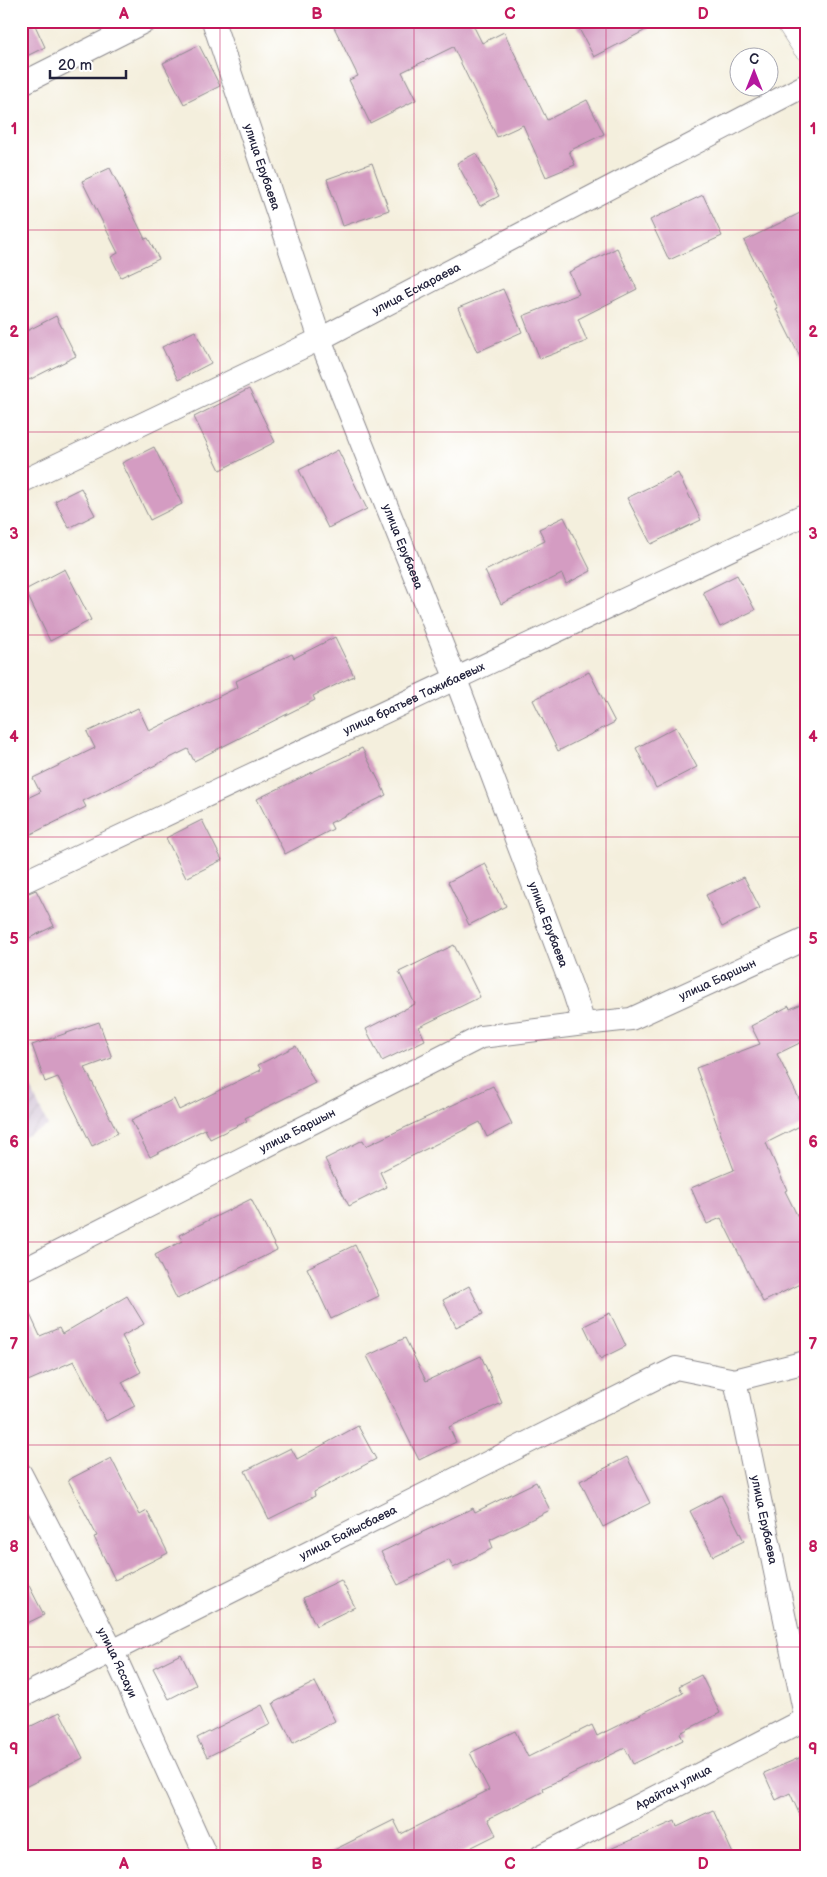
<svg xmlns="http://www.w3.org/2000/svg" width="827" height="1877" font-family="'Balsamiq Sans',sans-serif">
<style>
.industrial{fill:url(#industrial-furrows)}
.building{fill:#d49cc2}
.lines{fill:none;stroke-linecap:round;stroke-linejoin:round}
.street-casing{stroke:#8b888c;stroke-width:24}
.secondary-casing{stroke:#8b888c;stroke-width:29}
.street{stroke:#fff;stroke-width:22}
.secondary{stroke:#fff;stroke-width:28}
.grid{fill:none;stroke:#c2185b;stroke-width:1;stroke-opacity:0.55}
.labels{text-anchor:middle;dominant-baseline:central;stroke-width:5;stroke-linejoin:round;paint-order:stroke}
.street-label{font-size:12px;fill:#22223b;stroke:#fff}
.neatline{fill:none;stroke:#c2185b;stroke-width:2}
.grid-label{font-size:16px;text-anchor:middle;font-weight:bold;fill:#c2185b}
</style>
<defs>
<pattern id="industrial-furrows" width="10" height="10" patternUnits="userSpaceOnUse" patternTransform="scale(1.25)"><rect width="10" height="10" fill="#cebed2"/><path d="M-1 1l2-2M0 10L10 0M9 11l2-2" fill="none" stroke="#b1a3b5"/></pattern>
</defs>
<rect width="100%" height="100%" fill="#fff"/>
<filter id="ink" filterUnits="userSpaceOnUse"><feTurbulence type="fractalNoise" baseFrequency=".02" numOctaves="2"/><feDisplacementMap in="SourceGraphic" scale="10" xChannelSelector="R" yChannelSelector="G"/><feConvolveMatrix kernelMatrix="1 2 1 2 8 2 1 2 1" color-interpolation-filters="sRGB"/></filter>
<filter id="wash" filterUnits="userSpaceOnUse"><feTurbulence type="fractalNoise" baseFrequency=".0096" numOctaves="4" result="noise"/><feDisplacementMap in="SourceGraphic" scale="20" xChannelSelector="R" yChannelSelector="G"/><feGaussianBlur stdDeviation="1.12" result="paint"/><feColorMatrix in="noise" values="0 0 0 0 0 0 0 0 0 0 0 0 0 0 0 0 0 1.4 0 .05"/><feComposite in="paint" operator="in"/></filter>
<g filter="url(#wash)">
<rect width="100%" height="100%" fill="#f4efdd"/>
<polygon class="industrial" points="21,1066 48,1126 21,1138"/>
<g id="blocks">
<g class="building">
<polygon points="21,21 33,21 45,47 21,59"/>
<polygon points="331,21 471,21 482,43 504,32 547,120 587,100 604,134 569,151 575,165 546,177 523,125 497,137 453,47 402,72 416,100 370,123 349,80 358,76"/>
<polygon points="575,21 663,21 594,57"/>
<polygon points="199,45 220,86 184,104 163,63"/>
<polygon points="476,153 499,196 480,206 457,163"/>
<polygon points="372,163 389,210 343,226 327,179"/>
<polygon points="110,168 145,239 148,238 159,259 121,277 111,257 118,253 82,181"/>
<polygon points="703,195 722,236 669,260 650,220"/>
<polygon points="806,210 806,369 776,309 778,308 744,241"/>
<polygon points="617,248 637,289 578,319 587,341 540,359 523,316 579,294 569,272"/>
<polygon points="503,289 522,332 477,352 458,308"/>
<polygon points="56,316 76,356 29,380 21,365 21,334"/>
<polygon points="195,331 211,363 178,380 162,347"/>
<polygon points="249,389 275,442 220,470 194,417"/>
<polygon points="154,447 182,504 150,520 122,463"/>
<polygon points="338,450 367,509 328,528 299,470"/>
<polygon points="678,473 701,520 651,544 627,498"/>
<polygon points="81,488 95,515 69,528 55,501"/>
<polygon points="564,517 591,571 566,584 562,574 501,604 485,571 545,541 539,529"/>
<polygon points="65,569 91,620 50,641 25,590"/>
<polygon points="737,575 755,610 720,627 703,592"/>
<polygon points="335,637 354,676 313,696 315,700 194,761 188,749 83,801 86,807 21,839 21,801 40,792 33,778 95,748 87,732 138,708 149,731 238,687 236,681 292,654 294,658"/>
<polygon points="589,672 615,722 558,751 533,700"/>
<polygon points="676,727 697,767 656,788 636,748"/>
<polygon points="362,748 386,795 330,823 333,829 285,854 257,799"/>
<polygon points="202,820 222,860 186,878 166,838"/>
<polygon points="485,863 506,906 469,925 448,882"/>
<polygon points="744,877 760,908 722,927 706,895"/>
<polygon points="36,890 54,926 21,942 21,896"/>
<polygon points="454,945 480,997 419,1027 425,1040 382,1061 366,1029 415,1004 399,972"/>
<polygon points="806,1002 806,1040 777,1054 806,1113 806,1123 766,1143 787,1190 785,1191 806,1233 806,1281 763,1302 721,1218 707,1224 691,1188 734,1170 696,1068 760,1044 751,1026 789,1006 790,1009"/>
<polygon points="99,1022 112,1058 85,1068 118,1133 92,1146 58,1077 45,1082 32,1045"/>
<polygon points="296,1046 315,1083 245,1118 247,1121 210,1139 205,1129 150,1157 131,1120 174,1099 179,1110 261,1070 258,1065"/>
<polygon points="493,1086 512,1124 487,1137 480,1122 380,1172 387,1187 349,1206 325,1159 363,1140 366,1146"/>
<polygon points="251,1199 277,1250 177,1299 155,1255 182,1241 179,1235"/>
<polygon points="355,1245 379,1296 331,1319 307,1268"/>
<polygon points="469,1286 483,1314 456,1327 443,1300"/>
<polygon points="21,1295 40,1336 59,1328 62,1334 127,1296 144,1324 122,1336 141,1372 122,1382 135,1406 106,1421 74,1361 21,1384"/>
<polygon points="610,1313 626,1346 600,1359 584,1326"/>
<polygon points="405,1338 426,1381 481,1356 502,1403 449,1427 456,1442 419,1460 367,1356"/>
<polygon points="358,1426 376,1459 314,1492 315,1496 269,1519 245,1471 291,1448 297,1459"/>
<polygon points="627,1457 650,1503 603,1527 580,1481"/>
<polygon points="111,1458 140,1515 147,1511 168,1553 115,1580 94,1537 97,1536 68,1480"/>
<polygon points="536,1482 550,1510 490,1540 493,1548 453,1568 449,1560 398,1585 381,1552 473,1508 475,1512"/>
<polygon points="721,1495 744,1541 713,1556 690,1511"/>
<polygon points="21,1570 44,1615 21,1626"/>
<polygon points="341,1580 355,1607 316,1626 303,1598"/>
<polygon points="181,1654 196,1685 169,1699 153,1668"/>
<polygon points="701,1675 720,1713 680,1733 683,1740 633,1764 625,1748 543,1788 544,1791 488,1819 496,1835 454,1856 322,1856 394,1820 401,1834 489,1790 470,1753 515,1731 528,1757 592,1725 597,1736 683,1693 679,1686"/>
<polygon points="315,1682 335,1721 293,1743 273,1703"/>
<polygon points="262,1705 271,1724 207,1757 197,1738"/>
<polygon points="60,1712 83,1758 21,1789 21,1731"/>
<polygon points="806,1755 806,1829 790,1793 776,1800 764,1773"/>
<polygon points="713,1810 734,1856 594,1856 675,1821 677,1827"/>
</g>
</g>
</g>
<g filter="url(#ink)">
<use href="#blocks" fill-opacity="0" stroke="#8b888c" stroke-width="1"/>
<g class="lines">
<g class="street-casing">
<g id="street">
<path id="s1" d="M213,21L320,339L455,677L574,993L584,1024L631,1019L806,939"/>
<polyline points="21,84 146,21"/>
<path id="s2" d="M21,482L320,339L806,85"/>
<path id="s3" d="M21,883L806,514"/>
<path id="s4" d="M21,1271L481,1037L584,1024"/>
<polyline points="735,1380 806,1362"/>
<path id="s5" d="M21,1474L113,1652L206,1856"/>
<path id="s6" d="M21,1697L676,1368L735,1380L806,1720"/>
<path id="s7" d="M541,1856L806,1719"/>
</g>
</g>
<g class="secondary-casing">
<polyline id="secondary" points="790,21 806,46"/>
</g>
<use href="#street" class="street"/>
<use href="#secondary" class="secondary"/>
</g>
</g>
<path class="grid" d="M220,21V1856M414,21V1856M606,21V1856M21,230H806M21,432H806M21,635H806M21,837H806M21,1040H806M21,1242H806M21,1445H806M21,1647H806"/>
<g class="labels">
<g class="street-label">
<text stroke="none"><textPath href="#s1" startOffset="154">улица Ерубаева</textPath></text>
<text stroke="none"><textPath href="#s2" startOffset="440">улица Ескараева</textPath></text>
<text stroke="none"><textPath href="#s1" startOffset="559">улица Ерубаева</textPath></text>
<text stroke="none"><textPath href="#s3" startOffset="434">улица братьев Тажибаевых</textPath></text>
<text stroke="none"><textPath href="#s1" startOffset="964">улица Ерубаева</textPath></text>
<text stroke="none"><textPath href="#s1" startOffset="1212">улица Баршын</textPath></text>
<text stroke="none"><textPath href="#s4" startOffset="310">улица Баршын</textPath></text>
<text stroke="none"><textPath href="#s6" startOffset="936">улица Ерубаева</textPath></text>
<text stroke="none"><textPath href="#s6" startOffset="366">улица Байысбаева</textPath></text>
<text stroke="none"><textPath href="#s5" startOffset="212">улица Яссауи</textPath></text>
<text stroke="none"><textPath href="#s7" startOffset="149">Арайтан улица</textPath></text>
</g>
</g>
<rect width="827" height="1877" fill="none" stroke="#fff" stroke-width="55"/>
<g transform="translate(754 72)"><circle r="24" fill="#ffffff" stroke="#a7a7b1"/>
<path d="M0-4L9 19L0 12L-9 19Z" fill="#b5179e"/>
<text y="-8" font-size="14" font-weight="bold" text-anchor="middle" fill="#22223b">С</text>
</g>
<path d="M50 70v8h76v-8" fill="none" stroke="#22223b" stroke-width="2.5"/>
<text x="58" y="70" font-size="15" fill="#22223b" stroke="#ffffff" stroke-width="4" paint-order="stroke">20 m</text>
<rect x="28" y="28" width="772" height="1822" class="neatline"/>
<g class="grid-label">
<text x="124" y="19">A</text>
<text x="317" y="19">B</text>
<text x="510" y="19">C</text>
<text x="703" y="19">D</text>
<text x="14" y="134">1</text>
<text x="813" y="134">1</text>
<text x="14" y="337">2</text>
<text x="813" y="337">2</text>
<text x="14" y="539">3</text>
<text x="813" y="539">3</text>
<text x="14" y="742">4</text>
<text x="813" y="742">4</text>
<text x="14" y="944">5</text>
<text x="813" y="944">5</text>
<text x="14" y="1147">6</text>
<text x="813" y="1147">6</text>
<text x="14" y="1349">7</text>
<text x="813" y="1349">7</text>
<text x="14" y="1552">8</text>
<text x="813" y="1552">8</text>
<text x="14" y="1754">9</text>
<text x="813" y="1754">9</text>
<text x="124" y="1869">A</text>
<text x="317" y="1869">B</text>
<text x="510" y="1869">C</text>
<text x="703" y="1869">D</text>
</g>
</svg>
